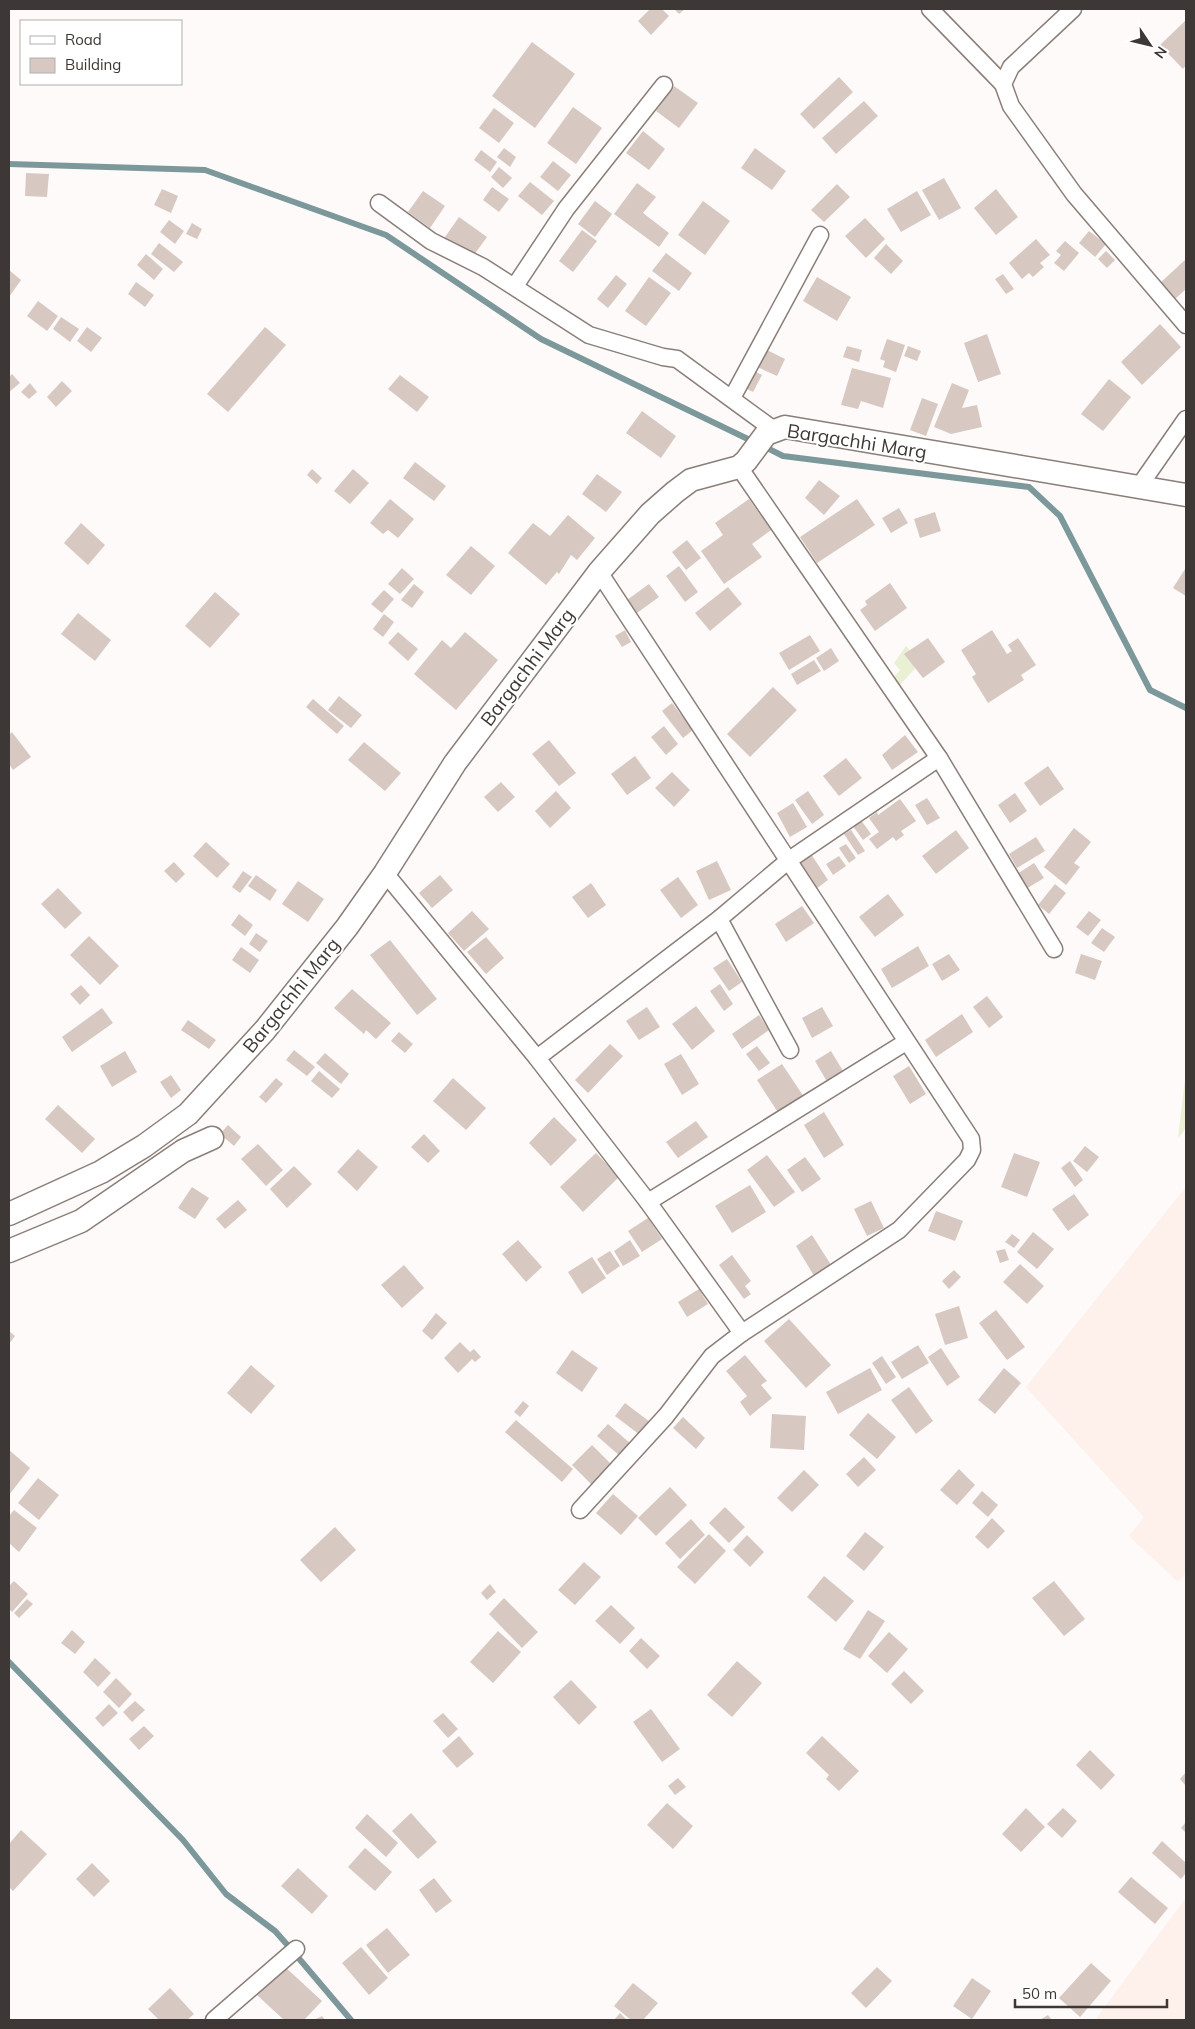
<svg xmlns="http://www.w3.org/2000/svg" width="1195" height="2029" font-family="Mulish,sans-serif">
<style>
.built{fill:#fef0ea}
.green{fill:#eaf0d3}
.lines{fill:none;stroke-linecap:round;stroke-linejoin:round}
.stream{stroke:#7c989a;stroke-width:6}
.building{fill:#d7c9c2}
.street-casing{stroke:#8a7e78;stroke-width:19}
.secondary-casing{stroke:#8a7e78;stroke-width:25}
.street{stroke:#fff;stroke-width:16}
.secondary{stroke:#fff;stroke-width:22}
.labels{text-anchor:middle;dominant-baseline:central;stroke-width:4;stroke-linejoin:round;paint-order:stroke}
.street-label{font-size:19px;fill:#3d3835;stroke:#fff}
</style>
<rect width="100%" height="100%" fill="#fdfaf9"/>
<g class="built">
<polygon points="1186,1187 1186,1573 1178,1582 1129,1536 1144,1517 1026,1387"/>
<polygon points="1186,1898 1186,2020 1095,2020"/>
</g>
<g class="green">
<polygon points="906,646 921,662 900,685 893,678 900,670 894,663"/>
<polygon points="1186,1071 1186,1128 1178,1138"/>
</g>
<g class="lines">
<g class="stream">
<polyline points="9,164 205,170 386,235 541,339 754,442"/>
<polyline points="763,446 783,456 1029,487 1060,516 1150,690 1186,708"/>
<polyline points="9,1662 183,1840 226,1894 275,1931 291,1949"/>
<polyline points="296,1955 351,2020"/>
</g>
</g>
<g class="building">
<polygon points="650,9 662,9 669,16 651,35 638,21"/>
<polygon points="674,9 685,9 679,14"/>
<polygon points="1186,20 1186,65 1183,69 1160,45"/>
<polygon points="532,42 575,74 535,128 492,96"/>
<polygon points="839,77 853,92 814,129 800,114"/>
<polygon points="674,86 698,103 679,128 656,111"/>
<polygon points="864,101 878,116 836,154 822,138"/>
<polygon points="573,107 602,128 576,164 547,143"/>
<polygon points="494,108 514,123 499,143 479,128"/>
<polygon points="643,131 665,149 649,170 626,153"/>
<polygon points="504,148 516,157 510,167 497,157"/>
<polygon points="755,148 786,171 772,190 741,168"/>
<polygon points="481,150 497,162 490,172 474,160"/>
<polygon points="553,161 571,175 558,191 540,177"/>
<polygon points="499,167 512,178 503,188 491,177"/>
<polygon points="26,173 49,174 47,197 25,196"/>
<polygon points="944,178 961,208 939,220 922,190"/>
<polygon points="530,182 554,201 542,215 518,196"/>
<polygon points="637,183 656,197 643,213 669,233 659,247 614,214"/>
<polygon points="837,184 850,197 824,222 811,210"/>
<polygon points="492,187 509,199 499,212 483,200"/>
<polygon points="162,189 178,196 171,213 154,205"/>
<polygon points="996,189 1018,217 996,235 974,208"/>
<polygon points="423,191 445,206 430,228 408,212"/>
<polygon points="917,191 931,215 901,232 887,209"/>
<polygon points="595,201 612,214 595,237 578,224"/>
<polygon points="703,201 730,221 705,255 678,235"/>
<polygon points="459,217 487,237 471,259 443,240"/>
<polygon points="865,218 885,239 866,258 845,236"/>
<polygon points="169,220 184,231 175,244 160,232"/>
<polygon points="192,223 202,229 197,239 186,234"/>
<polygon points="582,230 597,241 573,272 559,261"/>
<polygon points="1089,231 1106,244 1095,257 1079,243"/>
<polygon points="1036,239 1050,255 1040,263 1044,267 1033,277 1029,273 1022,279 1009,263"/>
<polygon points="1065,241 1079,253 1064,271 1054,263 1061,255 1056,251"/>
<polygon points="159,243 183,262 174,272 151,254"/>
<polygon points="886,244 903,261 891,274 874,258"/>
<polygon points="1106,251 1115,260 1107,268 1098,259"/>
<polygon points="666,253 692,273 679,291 652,271"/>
<polygon points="146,254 163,269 154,280 137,265"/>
<polygon points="1186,259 1186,289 1174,300 1159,284"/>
<polygon points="9,270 21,280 9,297"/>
<polygon points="1003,274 1014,289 1006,294 995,279"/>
<polygon points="616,275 627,284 608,308 597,299"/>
<polygon points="649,277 671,293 646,326 625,311"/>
<polygon points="817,277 851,297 837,321 803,301"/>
<polygon points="136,282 154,295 145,307 128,294"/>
<polygon points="38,301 58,316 47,331 27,316"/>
<polygon points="61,317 79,329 70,342 53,329"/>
<polygon points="1160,324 1181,347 1142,385 1121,362"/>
<polygon points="87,327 102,338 91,352 77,341"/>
<polygon points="265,327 286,345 228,412 207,394"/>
<polygon points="987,334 1001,374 978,382 964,343"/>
<polygon points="887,339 905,345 896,372 883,367 885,361 880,359"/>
<polygon points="847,346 862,350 859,362 843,357"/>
<polygon points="908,346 921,351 917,361 904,356"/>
<polygon points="761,347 785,359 777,376 753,365"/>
<polygon points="852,368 891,378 883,408 861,401 858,409 841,405"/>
<polygon points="752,370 762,375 753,392 743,387"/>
<polygon points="12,374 20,383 9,392 9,377"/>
<polygon points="400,375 429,397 417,412 388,389"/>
<polygon points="1109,379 1131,397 1103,431 1081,414"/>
<polygon points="62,381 72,391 56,407 47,397"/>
<polygon points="30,383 37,392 29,399 21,392"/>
<polygon points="952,383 969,390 962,408 977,405 982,427 951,434 934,427"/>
<polygon points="922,398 938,404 926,436 910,430"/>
<polygon points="642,411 676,436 661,458 626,433"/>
<polygon points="415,462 446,486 434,501 403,478"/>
<polygon points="312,469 322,478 317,484 307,475"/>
<polygon points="353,469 369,483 350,504 334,491"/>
<polygon points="597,474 622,492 606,512 582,494"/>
<polygon points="819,480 840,496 824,515 805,498"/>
<polygon points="390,499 414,519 398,538 388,530 383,534 370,523"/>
<polygon points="749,499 771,530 752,544 762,557 724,584 701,551 723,535 715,523"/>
<polygon points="857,499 875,525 817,563 800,537"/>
<polygon points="899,508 908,523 891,533 882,518"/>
<polygon points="935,512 941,531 920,538 914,519"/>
<polygon points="568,515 595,538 577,560 571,555 559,574 557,572 546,585 508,553 533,523 550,536"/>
<polygon points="81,523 105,545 88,565 64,543"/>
<polygon points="687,540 701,558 686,570 672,552"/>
<polygon points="471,546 495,566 471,595 446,575"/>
<polygon points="679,566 698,592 685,602 666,576"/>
<polygon points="402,568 414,579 400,594 388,584"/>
<polygon points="1185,569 1186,570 1186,596 1173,588"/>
<polygon points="890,583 907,608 875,631 860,610 867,605 865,601"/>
<polygon points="414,584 424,592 412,608 401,600"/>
<polygon points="649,584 659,597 637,613 627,600"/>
<polygon points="728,587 742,604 710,631 695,613"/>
<polygon points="384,590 394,599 382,613 371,604"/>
<polygon points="215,592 240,614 210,648 185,626"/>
<polygon points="78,613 111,640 95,661 61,634"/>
<polygon points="384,614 394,622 383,637 373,629"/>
<polygon points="625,630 631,642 622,647 615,636"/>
<polygon points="992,630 1007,654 1012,651 1008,645 1018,638 1036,665 1021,675 1024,680 988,703 972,677 976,674 961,650"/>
<polygon points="398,632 418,649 408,661 388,643"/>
<polygon points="465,632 498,660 456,710 414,674 442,640 451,648"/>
<polygon points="810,635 820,651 789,670 779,653"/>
<polygon points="928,638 945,662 923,678 904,654"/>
<polygon points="831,648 839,661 824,671 816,658"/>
<polygon points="814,660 821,671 797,685 791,674"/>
<polygon points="773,687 797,710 750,757 727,734"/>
<polygon points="339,696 362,715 351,728 328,710"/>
<polygon points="313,699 344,726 337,734 306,707"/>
<polygon points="672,703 693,730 683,738 662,711"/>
<polygon points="664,726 678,744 666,755 651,737"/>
<polygon points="12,732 31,757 13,770 9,764 9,735"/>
<polygon points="905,735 918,752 892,770 882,755"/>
<polygon points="549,740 576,773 559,786 532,754"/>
<polygon points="364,742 401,773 385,791 348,760"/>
<polygon points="635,756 651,778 627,795 611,774"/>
<polygon points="846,758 862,778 839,796 823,776"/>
<polygon points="1048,766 1064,789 1040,806 1024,783"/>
<polygon points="672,772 690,790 674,807 655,788"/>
<polygon points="501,782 515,797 498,812 484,797"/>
<polygon points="556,791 571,808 550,828 535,811"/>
<polygon points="808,791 824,815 812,824 795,800"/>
<polygon points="1015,793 1027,811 1010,823 998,805"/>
<polygon points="927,798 940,818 927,825 915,805"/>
<polygon points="900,799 916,821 901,831 904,835 896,841 893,837 877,849 869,839 879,832 869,818 877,812 878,815"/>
<polygon points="793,803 807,827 790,837 777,813"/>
<polygon points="858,816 871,834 863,840 850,822"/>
<polygon points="1074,828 1091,842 1074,863 1080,867 1066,885 1044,867"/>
<polygon points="851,830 865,851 858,855 844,834"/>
<polygon points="956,830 969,848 936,874 922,856"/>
<polygon points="1036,837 1045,851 1017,868 1009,854"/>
<polygon points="206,842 230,864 217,878 193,856"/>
<polygon points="846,844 856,858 849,863 839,848"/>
<polygon points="811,854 828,880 816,889 798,863"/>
<polygon points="839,856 846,866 833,875 826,864"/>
<polygon points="717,861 731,890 709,900 696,871"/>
<polygon points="174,862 185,874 176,883 164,871"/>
<polygon points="1034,863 1044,878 1026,889 1017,874"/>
<polygon points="243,871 252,877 240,893 232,887"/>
<polygon points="256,875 277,890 270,901 248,886"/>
<polygon points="440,875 453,890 432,908 419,893"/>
<polygon points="678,877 698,905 681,918 660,890"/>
<polygon points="298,881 324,899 308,922 282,904"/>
<polygon points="591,883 606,905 588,918 572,897"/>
<polygon points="1055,884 1066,893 1049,914 1038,905"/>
<polygon points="58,888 82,913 65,929 41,904"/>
<polygon points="888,894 904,915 875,937 859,917"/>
<polygon points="802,906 814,923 786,942 775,924"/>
<polygon points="472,911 489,929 464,951 448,933"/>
<polygon points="1089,911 1101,920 1088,936 1076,927"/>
<polygon points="239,914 253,925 245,936 231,925"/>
<polygon points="1102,928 1115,937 1104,952 1091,943"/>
<polygon points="256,933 268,941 260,952 249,944"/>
<polygon points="89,936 119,966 100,985 70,955"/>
<polygon points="486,937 504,958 486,974 467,952"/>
<polygon points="390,940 437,999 417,1015 370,955"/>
<polygon points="918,946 929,966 892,988 881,969"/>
<polygon points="241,947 259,960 250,973 232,960"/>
<polygon points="949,954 960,970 942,981 932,964"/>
<polygon points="1081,954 1102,961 1095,980 1075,973"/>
<polygon points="727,959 742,982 729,991 713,968"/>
<polygon points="720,984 733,1004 724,1011 710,991"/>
<polygon points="81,985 90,995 80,1005 70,994"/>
<polygon points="352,989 391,1023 376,1039 366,1030 364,1034 334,1008"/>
<polygon points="987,996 1003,1017 989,1028 973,1007"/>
<polygon points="696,1006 715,1031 692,1050 672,1024"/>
<polygon points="647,1007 660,1027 639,1040 626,1021"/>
<polygon points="822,1007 833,1026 812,1038 802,1018"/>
<polygon points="102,1008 113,1023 72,1052 62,1037"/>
<polygon points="962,1014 973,1032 936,1057 925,1040"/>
<polygon points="759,1015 769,1030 742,1049 732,1034"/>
<polygon points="188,1020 216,1040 209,1049 181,1030"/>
<polygon points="399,1032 413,1044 405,1053 391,1041"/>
<polygon points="610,1044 623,1056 588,1093 575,1080"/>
<polygon points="757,1046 770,1063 759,1071 746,1054"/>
<polygon points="294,1050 315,1067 307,1076 286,1060"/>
<polygon points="125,1051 137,1072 112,1087 100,1066"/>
<polygon points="831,1051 846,1076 829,1085 815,1061"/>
<polygon points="325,1053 349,1074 341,1084 316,1063"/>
<polygon points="681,1054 699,1084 682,1095 664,1064"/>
<polygon points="782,1064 804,1097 779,1114 757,1080"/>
<polygon points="909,1066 926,1094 910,1104 893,1076"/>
<polygon points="319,1071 340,1089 332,1098 311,1081"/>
<polygon points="171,1075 181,1090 171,1098 160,1082"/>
<polygon points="276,1078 283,1084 266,1103 259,1097"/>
<polygon points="453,1078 486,1108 466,1130 433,1101"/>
<polygon points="58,1105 95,1139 82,1153 45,1119"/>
<polygon points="824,1112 844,1145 824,1158 804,1125"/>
<polygon points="554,1117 577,1140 551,1166 529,1143"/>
<polygon points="696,1121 708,1137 678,1158 666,1142"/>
<polygon points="228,1125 241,1137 234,1146 220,1134"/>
<polygon points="424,1134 440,1151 428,1163 411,1147"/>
<polygon points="258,1144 283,1170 266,1186 241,1159"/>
<polygon points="1085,1146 1099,1157 1087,1172 1073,1161"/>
<polygon points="358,1149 378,1167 357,1191 337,1172"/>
<polygon points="596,1153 619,1177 583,1212 560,1187"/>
<polygon points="1014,1153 1040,1162 1027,1197 1001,1187"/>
<polygon points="767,1155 795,1192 774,1207 747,1170"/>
<polygon points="805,1157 821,1179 802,1192 787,1170"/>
<polygon points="1070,1161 1083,1180 1075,1187 1061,1168"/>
<polygon points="294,1166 312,1184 287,1208 270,1189"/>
<polygon points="750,1185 766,1212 732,1233 715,1206"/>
<polygon points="192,1187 209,1198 195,1219 178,1208"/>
<polygon points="1074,1194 1089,1215 1068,1231 1052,1209"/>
<polygon points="238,1200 247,1210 225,1229 216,1219"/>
<polygon points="871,1201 884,1228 867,1236 854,1209"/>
<polygon points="936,1211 963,1221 955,1241 928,1231"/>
<polygon points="648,1218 662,1239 642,1252 628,1231"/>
<polygon points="1033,1232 1054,1249 1037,1269 1017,1252"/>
<polygon points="1012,1234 1020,1240 1014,1248 1005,1242"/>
<polygon points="812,1235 833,1268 816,1279 796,1246"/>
<polygon points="518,1240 542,1267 526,1282 502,1254"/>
<polygon points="630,1240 640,1256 623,1266 614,1251"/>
<polygon points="1005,1249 1009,1260 1000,1263 996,1251"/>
<polygon points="610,1251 620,1266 607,1275 597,1259"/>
<polygon points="732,1255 751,1281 745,1286 751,1294 744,1299 719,1265"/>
<polygon points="592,1257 606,1278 582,1294 568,1272"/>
<polygon points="1020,1264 1044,1286 1027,1304 1003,1282"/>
<polygon points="404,1265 424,1288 402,1308 381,1285"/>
<polygon points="954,1270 961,1277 949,1289 942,1281"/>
<polygon points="699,1289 708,1304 687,1317 678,1302"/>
<polygon points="959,1306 968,1338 945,1345 935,1314"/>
<polygon points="996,1310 1025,1347 1007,1360 979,1323"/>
<polygon points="436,1313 447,1323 432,1340 422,1331"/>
<polygon points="789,1319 831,1365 806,1388 764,1341"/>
<polygon points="9,1331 15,1336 9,1344"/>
<polygon points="460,1342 470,1352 474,1349 481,1357 475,1362 472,1359 458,1373 444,1358"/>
<polygon points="918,1345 929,1363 902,1379 891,1362"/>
<polygon points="941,1348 960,1377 947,1386 928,1357"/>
<polygon points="572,1350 598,1368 582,1392 556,1373"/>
<polygon points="745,1355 767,1381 761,1385 772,1398 750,1416 740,1402 747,1396 726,1371"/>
<polygon points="882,1356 896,1377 886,1384 872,1363"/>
<polygon points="251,1365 275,1386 251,1414 227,1393"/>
<polygon points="870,1368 882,1390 838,1414 826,1392"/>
<polygon points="1004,1368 1021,1383 995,1414 978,1400"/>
<polygon points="909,1387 933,1421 916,1434 891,1400"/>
<polygon points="523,1401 529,1406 520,1417 514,1412"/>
<polygon points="625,1403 650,1422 640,1435 615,1416"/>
<polygon points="868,1413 896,1437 877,1459 849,1435"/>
<polygon points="772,1414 806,1416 804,1450 770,1448"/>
<polygon points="683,1417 705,1438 696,1449 673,1428"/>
<polygon points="516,1420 573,1469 562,1482 505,1432"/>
<polygon points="608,1424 631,1444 620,1456 597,1436"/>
<polygon points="592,1445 612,1465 592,1485 572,1465"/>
<polygon points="9,1450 30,1468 9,1495"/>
<polygon points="864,1457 876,1470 858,1487 846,1474"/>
<polygon points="959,1469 975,1485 957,1505 940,1490"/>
<polygon points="804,1470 819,1485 792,1512 777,1498"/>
<polygon points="38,1478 59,1495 39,1520 18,1503"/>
<polygon points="670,1487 687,1505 656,1536 638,1518"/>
<polygon points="982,1491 998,1505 988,1517 972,1503"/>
<polygon points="613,1494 638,1516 621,1535 596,1513"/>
<polygon points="725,1507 745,1527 729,1543 709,1523"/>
<polygon points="14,1510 37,1528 19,1552 9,1543 9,1516"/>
<polygon points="992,1518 1005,1531 988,1549 975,1537"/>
<polygon points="691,1519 705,1535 680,1559 665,1543"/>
<polygon points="335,1527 356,1550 321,1582 300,1560"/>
<polygon points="865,1532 884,1547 864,1571 846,1556"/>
<polygon points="709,1534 726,1551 695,1584 677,1567"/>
<polygon points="747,1535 764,1552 750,1567 733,1550"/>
<polygon points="584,1562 601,1577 575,1605 558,1590"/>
<polygon points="824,1576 854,1601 836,1622 807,1597"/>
<polygon points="14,1581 28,1594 12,1612 9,1609 9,1586"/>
<polygon points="1054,1581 1085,1619 1064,1636 1032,1598"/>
<polygon points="490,1584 496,1592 487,1600 481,1593"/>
<polygon points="504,1598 538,1632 522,1648 489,1614"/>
<polygon points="27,1599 33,1604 19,1618 14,1613"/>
<polygon points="611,1605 635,1628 620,1644 595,1621"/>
<polygon points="868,1610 885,1621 860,1659 843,1649"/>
<polygon points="72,1630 85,1642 75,1654 61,1643"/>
<polygon points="498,1631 521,1652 493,1683 470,1662"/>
<polygon points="889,1632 908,1649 887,1673 868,1656"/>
<polygon points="641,1638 660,1656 647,1669 629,1651"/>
<polygon points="95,1658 111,1673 98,1687 83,1672"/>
<polygon points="737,1661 762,1683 732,1717 707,1695"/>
<polygon points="904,1671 924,1691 911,1704 891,1684"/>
<polygon points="116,1678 132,1694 119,1708 103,1692"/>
<polygon points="571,1680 597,1707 579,1725 553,1697"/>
<polygon points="135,1701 145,1710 132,1722 123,1712"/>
<polygon points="109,1704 118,1713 103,1727 95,1718"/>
<polygon points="651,1709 680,1749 662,1762 633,1722"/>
<polygon points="443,1713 458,1729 448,1738 433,1721"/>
<polygon points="144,1726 154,1736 139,1750 129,1739"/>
<polygon points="459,1736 474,1754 457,1768 442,1751"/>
<polygon points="822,1736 859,1771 839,1791 826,1779 829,1775 806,1753"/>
<polygon points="1090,1750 1115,1775 1101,1790 1076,1765"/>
<polygon points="1186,1772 1186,1786 1180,1779"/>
<polygon points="678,1778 686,1787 675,1795 668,1786"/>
<polygon points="667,1803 693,1826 673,1849 647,1825"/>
<polygon points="1026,1808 1045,1827 1021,1852 1002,1834"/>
<polygon points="1063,1808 1077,1821 1062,1838 1047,1824"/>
<polygon points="411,1813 437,1842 418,1859 392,1831"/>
<polygon points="367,1814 398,1843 386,1857 355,1828"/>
<polygon points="1186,1822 1186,1833 1181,1828"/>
<polygon points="21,1830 47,1854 13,1891 9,1887 9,1844"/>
<polygon points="1162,1841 1186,1863 1186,1873 1181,1879 1152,1853"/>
<polygon points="365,1848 392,1872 375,1891 348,1867"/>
<polygon points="92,1863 110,1881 94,1897 76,1879"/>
<polygon points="298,1868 328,1896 312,1914 281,1886"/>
<polygon points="1131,1877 1168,1908 1155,1924 1118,1892"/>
<polygon points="434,1878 452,1901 436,1913 419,1890"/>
<polygon points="387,1928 410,1955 388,1973 366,1945"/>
<polygon points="361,1947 388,1978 369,1995 342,1963"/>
<polygon points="1091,1963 1111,1981 1080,2017 1059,1998"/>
<polygon points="284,1966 322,2001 304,2020 284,2020 257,1995"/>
<polygon points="877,1967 892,1981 866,2008 851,1993"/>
<polygon points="972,1978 991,1991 972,2019 953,2006"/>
<polygon points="633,1983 658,2003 643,2020 631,2020 614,2006"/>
<polygon points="170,1988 194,2014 187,2020 159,2020 148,2009"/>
<polygon points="620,2013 627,2020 614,2020"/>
<polygon points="1048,2015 1052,2020 1040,2020"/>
<polygon points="322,2016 325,2020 314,2020"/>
</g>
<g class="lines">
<g class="street-casing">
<g id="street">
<polyline points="930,9 1003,84"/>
<polyline points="1073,9 1011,67 1003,84 1011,106 1074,194 1186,325"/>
<polyline points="379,203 431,241 483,267 589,335 663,357 677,359 774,430"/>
<polyline points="515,286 566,209 664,85"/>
<polyline points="732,398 820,235"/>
<polyline points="739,467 939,758 1054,949"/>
<polyline points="1138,488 1186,419"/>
<polyline points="385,873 537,1058 648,1202 742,1333"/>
<polyline points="719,919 790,1050"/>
<polyline points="537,1058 719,919 789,860 939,758"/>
<polyline points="648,1202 906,1042"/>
<polyline points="580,1510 666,1416 712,1356 742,1333 899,1230 967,1160 972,1150 971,1139 599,572"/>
<polyline points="214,2020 296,1949"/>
</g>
</g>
<g class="secondary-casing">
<g id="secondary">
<polyline points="9,1214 101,1172 144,1146 188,1114 265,1030 347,927 385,873 455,763 599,572 650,514 675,492 691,480 739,467 746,461 766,434 785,427 1186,495"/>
<polyline points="9,1251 81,1221 183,1151 212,1138"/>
</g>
</g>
<use href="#street" class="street"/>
<use href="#secondary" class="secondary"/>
</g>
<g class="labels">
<g class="street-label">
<text transform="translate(857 441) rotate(9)">Bargachhi Marg</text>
<text transform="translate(527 667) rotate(-53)">Bargachhi Marg</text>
<text transform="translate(291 995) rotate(-51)">Bargachhi Marg</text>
</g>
</g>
<rect width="1195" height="2029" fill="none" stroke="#3d3835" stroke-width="20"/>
<rect x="20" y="20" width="162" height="65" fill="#ffffff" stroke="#b1afae"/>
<rect x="30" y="36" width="25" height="8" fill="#ffffff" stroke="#b1afae"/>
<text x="65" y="45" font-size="15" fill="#3d3835">Road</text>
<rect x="30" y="58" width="25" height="15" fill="#d7c9c2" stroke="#b1afae"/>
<text x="65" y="70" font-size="15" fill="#3d3835">Building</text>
<g transform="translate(1150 45) rotate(125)" stroke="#ffffff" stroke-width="4" paint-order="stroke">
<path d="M0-4L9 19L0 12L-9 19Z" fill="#3d3835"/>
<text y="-8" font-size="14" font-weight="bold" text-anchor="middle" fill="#3d3835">N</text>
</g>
<path d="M1015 1999v8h152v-8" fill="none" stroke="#3d3835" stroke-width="2.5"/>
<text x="1022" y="1999" font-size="15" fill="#3d3835" stroke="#ffffff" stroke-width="4" paint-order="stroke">50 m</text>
</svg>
